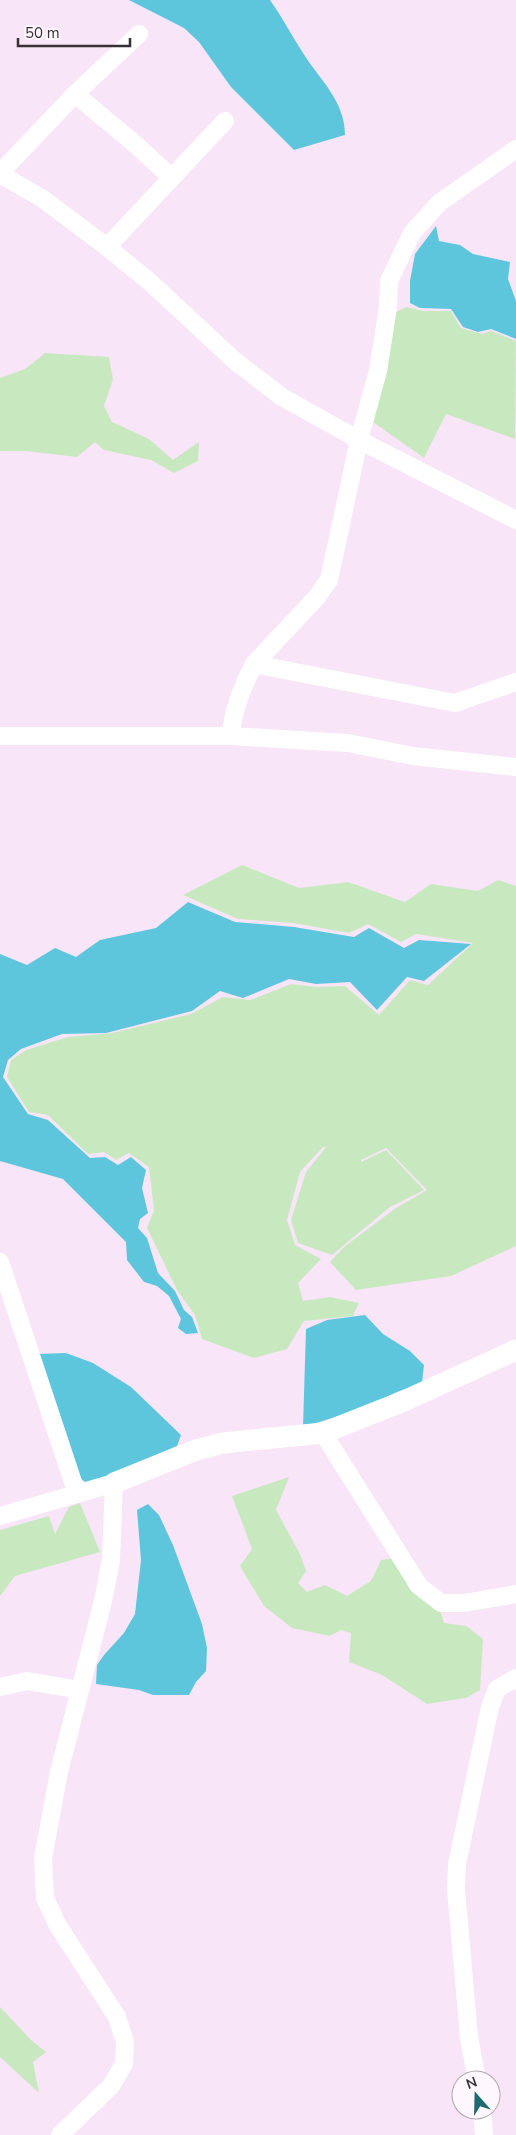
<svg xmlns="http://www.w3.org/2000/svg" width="516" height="2135" font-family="'Nunito Sans',sans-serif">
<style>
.green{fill:#c8e9c0}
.water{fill:#5dc6dd}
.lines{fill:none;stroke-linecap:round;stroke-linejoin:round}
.minor{stroke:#fff;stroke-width:18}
.tertiary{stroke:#fff;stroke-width:21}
</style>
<rect width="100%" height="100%" fill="#f8e5f7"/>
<g class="green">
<polygon points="407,307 423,311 451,311 461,328 482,334 491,331 516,341 515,439 446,414 424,458 373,422 396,312"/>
<polygon points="45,353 109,357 113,379 104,406 112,422 149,439 173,460 199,442 198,461 174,473 151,460 104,450 95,442 77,457 26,451 0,451 0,378 25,369"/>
<polygon points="242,865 299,888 348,882 405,902 431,884 478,891 498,880 516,886 516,1246 451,1276 356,1290 330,1262 344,1247 396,1208 427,1190 386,1148 361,1160 361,1162 386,1150 424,1190 390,1207 332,1255 298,1243 291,1220 306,1172 326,1147 323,1147 300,1172 287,1220 295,1245 321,1259 298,1283 303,1301 330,1297 359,1303 353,1316 304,1321 287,1349 254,1358 202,1339 195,1315 177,1290 147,1228 154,1210 149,1167 129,1153 116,1160 104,1152 88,1154 48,1115 29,1112 7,1077 11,1060 26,1050 68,1037 112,1033 191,1014 223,997 250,1000 291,984 317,987 345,986 379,1015 410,980 428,985 473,943 416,934 401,942 368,924 349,933 293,923 238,919 183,895"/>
<polygon points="289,1477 276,1510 300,1554 306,1571 298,1583 307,1592 325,1585 347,1596 371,1581 381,1560 395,1558 410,1590 440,1610 444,1623 466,1626 483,1639 480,1690 466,1698 427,1704 382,1675 349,1662 351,1633 341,1630 330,1636 292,1628 264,1606 240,1566 252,1549 232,1496"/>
<polygon points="80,1503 100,1552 15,1576 0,1596 0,1530 49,1516 55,1534 69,1507"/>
<polygon points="0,2007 32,2041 46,2052 33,2062 39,2093 0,2057"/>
</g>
<g class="water">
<path d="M129,0H270C282,17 292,36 303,53C320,80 345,101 345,135L294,150L231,87L199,42L184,28Z"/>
<polygon points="436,226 439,241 460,245 473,254 510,262 508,279 516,301 516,339 491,329 478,332 463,327 451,309 420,308 410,303 410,281 415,254"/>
<polygon points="188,902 235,922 294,927 354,937 369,928 404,948 419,940 471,944 424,981 407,977 377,1010 350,982 316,984 289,979 243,998 220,991 192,1011 106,1033 62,1034 21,1049 8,1060 3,1077 28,1114 48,1120 90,1158 105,1157 118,1165 131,1157 146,1170 142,1188 148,1213 140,1219 138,1228 147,1238 158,1273 175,1291 184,1310 192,1317 198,1333 186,1334 178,1328 181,1319 169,1296 157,1286 144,1282 127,1260 126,1242 63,1179 0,1161 0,954 27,965 55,948 76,957 100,940 156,928"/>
<polygon points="365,1315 383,1334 410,1351 424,1365 422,1383 397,1392 365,1408 303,1427 306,1329 327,1320"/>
<polygon points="66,1353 93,1363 131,1387 181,1435 177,1446 88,1484 77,1476 38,1354"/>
<polygon points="148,1504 159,1515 173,1545 202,1624 207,1648 206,1671 196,1682 189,1695 153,1695 139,1690 96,1684 97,1665 104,1655 124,1633 135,1614 141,1560 137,1510"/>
</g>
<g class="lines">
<g class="minor">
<polyline points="75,94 135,144 172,178"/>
<polyline points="0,173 75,94 139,34"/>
<polyline points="0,174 43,199 107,247 151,283 235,361 282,397 359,440 516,520"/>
<polyline points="107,247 225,121"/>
<polyline points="254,664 455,703 516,682"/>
<polyline points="0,736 231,736 348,743 413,756 516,767"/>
<path d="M231,736C232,711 243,686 254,664L317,597L329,580L359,440L378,371L388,307L389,281L412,233L439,203L516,149"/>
<polyline points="0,1262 77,1494"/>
<polyline points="323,1433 419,1586 441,1603 464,1603 516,1594"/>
<polyline points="0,1516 114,1483 111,1560 103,1601 59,1772 43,1858 45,1898 57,1924 117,2017 125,2042 124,2064 111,2086 60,2135"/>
<polyline points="0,1687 27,1681 80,1690"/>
<polyline points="477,2080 469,2037 456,1889 457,1864 490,1707 497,1689 516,1678"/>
<polyline points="482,2110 484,2135"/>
</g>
<polyline class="tertiary" points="114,1483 196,1450 223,1443 323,1433 404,1401 516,1350"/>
</g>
<g transform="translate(476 2095) rotate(340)"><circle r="24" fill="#fef7fe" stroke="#aea7ae"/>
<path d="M0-4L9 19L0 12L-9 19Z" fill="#1e6a6d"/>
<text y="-8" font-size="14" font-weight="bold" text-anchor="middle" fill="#373037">N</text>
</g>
<path d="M18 38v8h112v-8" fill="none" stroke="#373037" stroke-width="2.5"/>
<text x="25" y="38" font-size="15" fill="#373037" stroke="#fef7fe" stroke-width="4" paint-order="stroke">50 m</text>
</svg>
